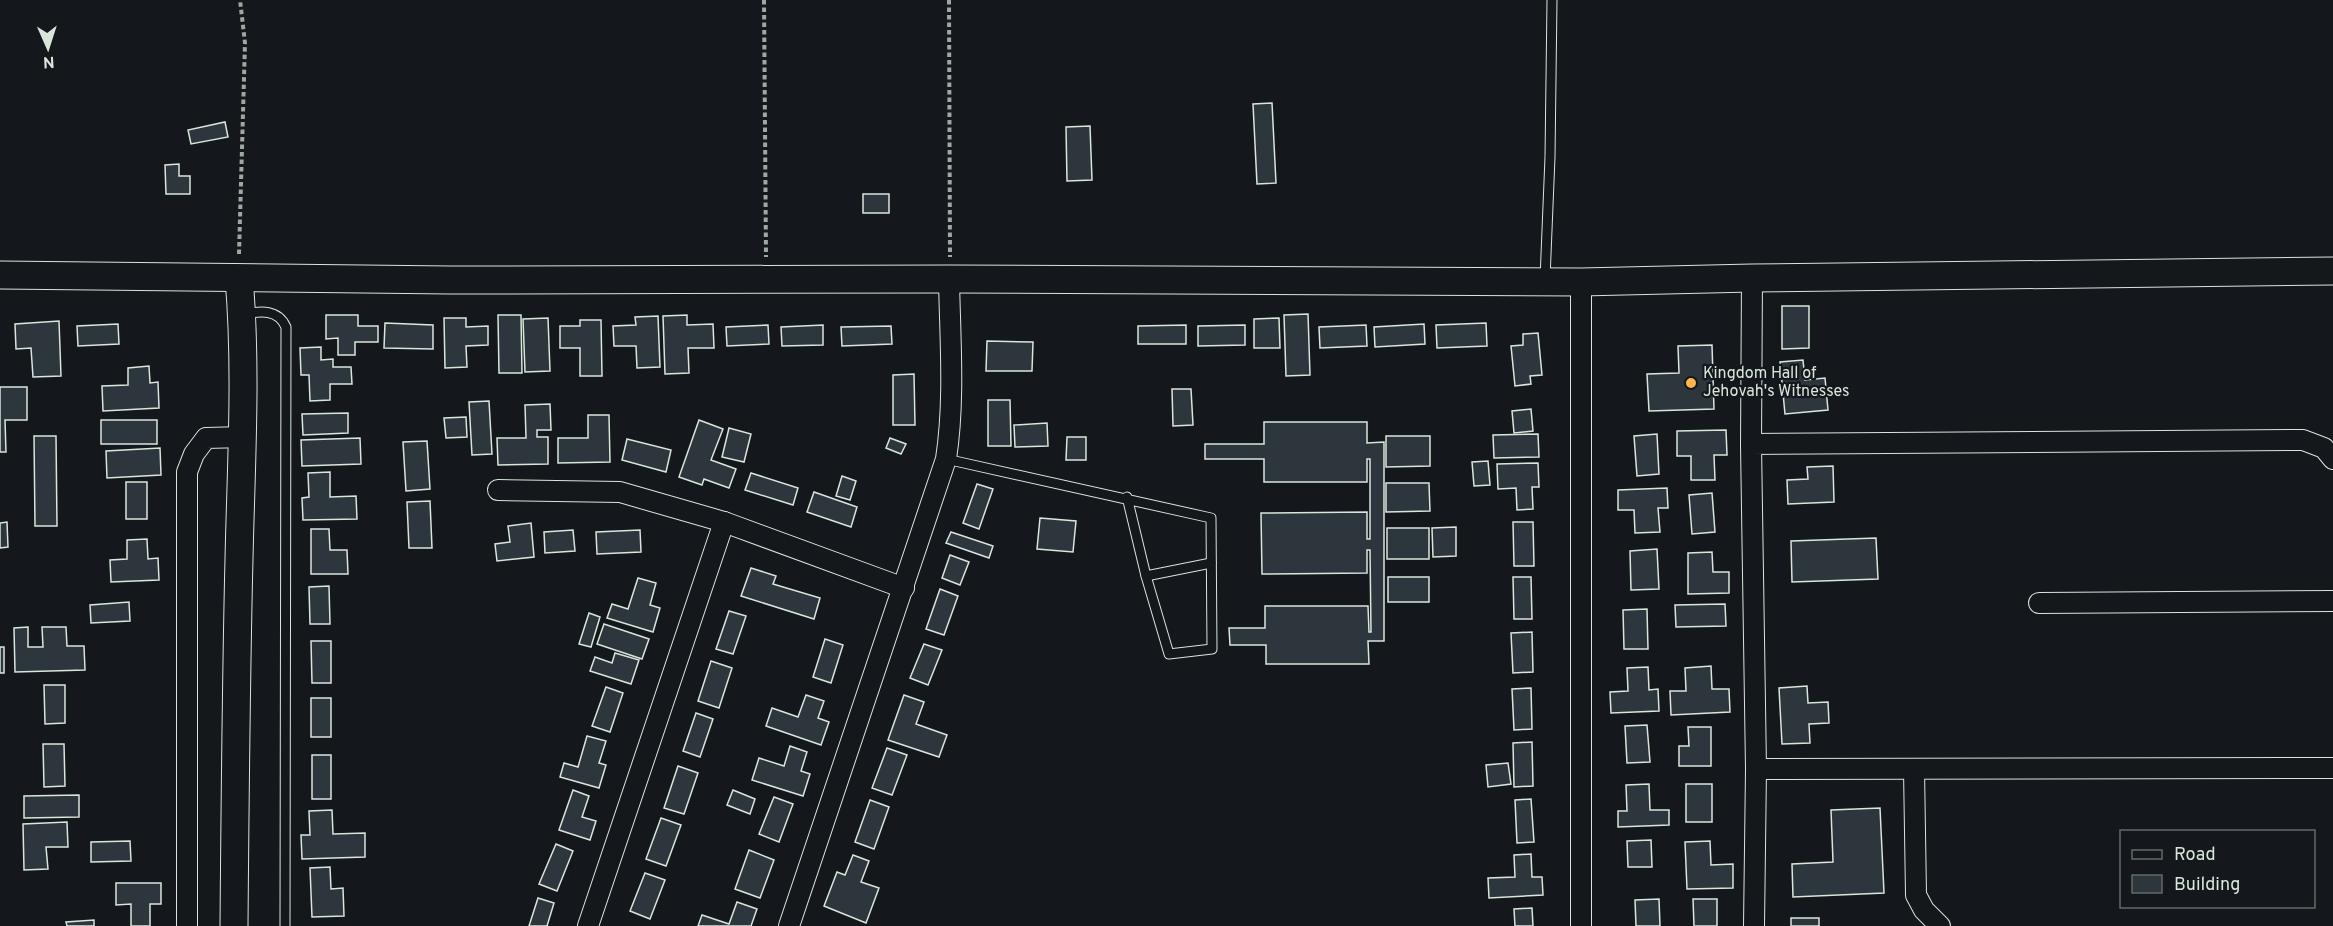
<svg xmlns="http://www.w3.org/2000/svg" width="2333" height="926" font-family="Overpass,sans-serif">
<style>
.building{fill:#2c363c;stroke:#d8e6dc;stroke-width:1.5}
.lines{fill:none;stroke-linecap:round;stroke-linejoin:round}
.lane-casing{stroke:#d8e6dc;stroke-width:11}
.street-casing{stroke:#d8e6dc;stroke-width:22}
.secondary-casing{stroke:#d8e6dc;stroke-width:29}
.path{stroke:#9da8a2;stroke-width:4;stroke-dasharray:4.5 3;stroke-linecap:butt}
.lane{stroke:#14181c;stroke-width:9}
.street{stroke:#14181c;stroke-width:20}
.secondary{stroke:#14181c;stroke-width:27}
.poi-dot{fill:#ffb74d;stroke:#14181c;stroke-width:2}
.labels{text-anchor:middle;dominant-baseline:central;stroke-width:4.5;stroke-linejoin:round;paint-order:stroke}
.poi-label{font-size:16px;fill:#d8e6dc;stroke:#14181c;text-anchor:start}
</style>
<rect width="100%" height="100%" fill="#14181c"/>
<g class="building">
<polygon points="1272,103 1276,183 1257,184 1253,104"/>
<polygon points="225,122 228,137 191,144 188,130"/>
<polygon points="1090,126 1092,180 1067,181 1066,127"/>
<polygon points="179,164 179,176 190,176 190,194 166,194 165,165"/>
<rect x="863" y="194" width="26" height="19"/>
<polygon points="1782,306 1809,306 1809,348 1782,349"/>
<polygon points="1308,314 1310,375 1286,376 1284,315"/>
<polygon points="326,315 358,315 358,326 378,326 378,342 355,342 355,355 338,355 338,338 326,339"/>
<polygon points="498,315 521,315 522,373 499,373"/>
<polygon points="687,315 687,325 713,324 714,348 688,348 689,373 665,374 663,316"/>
<polygon points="658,316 660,367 637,368 636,346 614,346 613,326 636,325 635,317"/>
<polygon points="444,318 466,318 466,327 488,326 488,345 466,346 467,367 445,368"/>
<polygon points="548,318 550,371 525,372 523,319"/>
<polygon points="1279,318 1280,348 1254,348 1254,319"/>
<polygon points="580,320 601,320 602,376 580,376 580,348 560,348 560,326 580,326"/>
<polygon points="59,321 61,376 33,377 31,348 16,349 15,324"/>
<polygon points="385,323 433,325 433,349 384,348"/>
<polygon points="1486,323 1487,346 1437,348 1436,325"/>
<polygon points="118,324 119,344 78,346 77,326"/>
<polygon points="1424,324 1425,344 1375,347 1374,327"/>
<polygon points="768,325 769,344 727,346 726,327"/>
<polygon points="823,325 823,345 782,346 781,327"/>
<polygon points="1186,325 1186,344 1138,344 1138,326"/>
<polygon points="1245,325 1245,345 1198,346 1198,326"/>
<polygon points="1366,325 1367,346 1320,348 1319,327"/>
<polygon points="891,326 892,344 842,346 841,327"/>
<polygon points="1538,333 1542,375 1530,376 1531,384 1515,386 1511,346 1523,345 1523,334"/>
<polygon points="987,341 1033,342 1032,371 986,371"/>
<polygon points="1712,345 1714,409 1649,411 1647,374 1679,373 1678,346"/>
<polygon points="321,347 321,360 333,359 333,367 351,367 352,384 330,384 330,400 310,401 309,375 301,375 300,348"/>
<polygon points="1803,360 1805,380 1825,378 1828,410 1785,414 1780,362"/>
<polygon points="149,366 150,383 158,382 159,408 103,411 102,386 128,385 128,368"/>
<polygon points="914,374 915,425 893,425 893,375"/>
<polygon points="0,387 27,387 27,420 5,420 6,452 0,452"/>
<polygon points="1172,389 1191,389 1193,425 1173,426"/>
<polygon points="988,400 1010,400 1011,446 988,446"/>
<polygon points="489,401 492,454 472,455 469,402"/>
<polygon points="550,404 551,430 537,430 537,437 548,437 548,464 498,465 497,438 526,438 525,405"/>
<polygon points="1531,409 1533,431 1514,433 1512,411"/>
<polygon points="348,413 348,433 303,435 302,414"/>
<polygon points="588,415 609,415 610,462 558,463 558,438 588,438"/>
<polygon points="466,417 467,437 446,438 444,418"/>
<rect x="101" y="420" width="56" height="24"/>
<polygon points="699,420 723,429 711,460 736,469 729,488 704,479 702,485 679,477"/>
<polygon points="1264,422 1367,422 1367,443 1384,442 1384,641 1368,641 1369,664 1266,664 1266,645 1230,645 1229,628 1265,628 1265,606 1368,606 1369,632 1371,632 1370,550 1367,550 1367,573 1262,574 1261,513 1367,512 1367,539 1370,539 1370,459 1367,459 1367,482 1264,482 1264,459 1205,459 1205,444 1264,444"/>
<polygon points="1047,423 1048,446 1015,447 1014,425"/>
<polygon points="729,428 751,434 744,462 722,457"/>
<polygon points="1726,430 1727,455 1714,455 1715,480 1691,480 1691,456 1677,456 1677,431"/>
<polygon points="1538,434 1539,457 1494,458 1493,435"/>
<polygon points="1657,434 1659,474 1637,476 1634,436"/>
<polygon points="34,436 56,436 57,526 35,526"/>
<polygon points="1386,436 1430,436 1430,466 1386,467"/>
<polygon points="1067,437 1086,437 1086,460 1066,460"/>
<polygon points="360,438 361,464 302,466 301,440"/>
<polygon points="890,438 906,444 901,454 886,448"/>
<polygon points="627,439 671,450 666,472 622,460"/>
<polygon points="427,441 430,489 406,491 403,442"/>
<polygon points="160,448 161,475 107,478 106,451"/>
<polygon points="1488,461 1490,485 1474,486 1472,462"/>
<polygon points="1538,463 1539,487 1532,487 1533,509 1517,510 1516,488 1498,489 1497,464"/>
<polygon points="1833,466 1834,502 1788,504 1787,480 1808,479 1807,467"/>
<polygon points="330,472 330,497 356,496 357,519 303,520 302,498 309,497 308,473"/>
<polygon points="751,473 798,488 793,505 745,490"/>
<polygon points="842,476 856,481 850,500 836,496"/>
<rect x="126" y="482" width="21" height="37"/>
<polygon points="1386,483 1429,483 1430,511 1386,512"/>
<polygon points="977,484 993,489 979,529 963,523"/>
<polygon points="1667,488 1668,508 1658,508 1660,532 1635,533 1634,510 1618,510 1618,490"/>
<polygon points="814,492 857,507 851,527 807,512"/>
<polygon points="1712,493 1715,532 1692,534 1689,495"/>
<polygon points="430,501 432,548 409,548 407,502"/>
<polygon points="1040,518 1076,521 1073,552 1037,549"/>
<polygon points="7,522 8,547 0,548 0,523"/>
<polygon points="1513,522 1533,522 1534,566 1514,566"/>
<polygon points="531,523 534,557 497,561 495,544 510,542 508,526"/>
<polygon points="1456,527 1456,556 1433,557 1432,528"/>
<rect x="1387" y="528" width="42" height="31"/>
<polygon points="311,529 329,529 330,550 347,550 348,574 311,574"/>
<polygon points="573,530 575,551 545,553 544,532"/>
<polygon points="640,530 641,552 597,554 596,532"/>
<polygon points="951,532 993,546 989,558 946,543"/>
<polygon points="1876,538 1878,579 1792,582 1791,541"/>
<polygon points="147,539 148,559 158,558 159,580 111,582 110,560 127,559 127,540"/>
<polygon points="1657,549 1659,589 1631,590 1630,551"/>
<polygon points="1712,552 1713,572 1729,572 1729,593 1688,594 1688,553"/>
<polygon points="950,555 969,562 960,585 942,578"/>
<polygon points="751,568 776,576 773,584 820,598 814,619 741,596"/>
<rect x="1388" y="577" width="41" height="25"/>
<polygon points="1513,577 1531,577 1532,619 1514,619"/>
<polygon points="638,578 656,583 650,605 660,608 653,632 607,618 612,604 628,609"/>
<polygon points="329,586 330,624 310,624 309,587"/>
<polygon points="940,589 958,596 944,635 926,629"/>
<polygon points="129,602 130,621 91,623 90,605"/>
<polygon points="1725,604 1726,626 1676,627 1675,605"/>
<polygon points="1647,609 1648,649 1624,649 1623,610"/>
<polygon points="729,611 746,616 733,654 716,649"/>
<polygon points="589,613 600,617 591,647 579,644"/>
<polygon points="604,624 649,639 642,659 597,644"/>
<polygon points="28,627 28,647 43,647 42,627 66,627 67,646 84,646 85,670 15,672 14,628"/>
<polygon points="1532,632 1533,672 1513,673 1511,633"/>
<polygon points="825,639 843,645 831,683 813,677"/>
<polygon points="311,641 331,641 331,683 312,683"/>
<polygon points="924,644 942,650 928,685 910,678"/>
<rect x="0" y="647" width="4" height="26"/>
<polygon points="615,653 639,660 631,684 590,671 595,657 612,663"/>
<polygon points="711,661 732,668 719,708 698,701"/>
<polygon points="1711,666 1712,689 1729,689 1730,712 1671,715 1670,691 1686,691 1685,668"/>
<polygon points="1648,667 1649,690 1658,689 1659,711 1611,713 1610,692 1628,691 1627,668"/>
<polygon points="44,685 65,685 65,723 45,724"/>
<polygon points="1807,686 1808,703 1828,702 1829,723 1809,724 1810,743 1782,744 1779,688"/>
<polygon points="606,687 623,693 610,732 592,726"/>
<polygon points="1531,688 1532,729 1514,730 1512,689"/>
<polygon points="806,695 824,701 818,718 829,722 821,745 766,726 772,708 798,717"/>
<polygon points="904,695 924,702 916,724 947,735 939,757 888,740"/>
<rect x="311" y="698" width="20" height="39"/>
<polygon points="696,713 713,719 700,757 683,751"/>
<polygon points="1647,725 1650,762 1627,763 1625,726"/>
<polygon points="1688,727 1711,727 1711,766 1679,766 1679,746 1689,746"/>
<polygon points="587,736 606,741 599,763 606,765 599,788 560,777 564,763 578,767"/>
<polygon points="1532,742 1533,786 1514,787 1513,743"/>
<polygon points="43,744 64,744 65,786 44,787"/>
<polygon points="790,746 807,752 801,771 810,774 803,796 752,780 759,758 784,766"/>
<polygon points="887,748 907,755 892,795 872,788"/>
<rect x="312" y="755" width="19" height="44"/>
<polygon points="1508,763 1511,784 1488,787 1486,765"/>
<polygon points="678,766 698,773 684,814 664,808"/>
<polygon points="1649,784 1650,810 1669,810 1669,825 1618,827 1618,811 1627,811 1626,785"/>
<rect x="1686" y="784" width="26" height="38"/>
<polygon points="573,790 589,796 582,817 596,821 590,840 559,830"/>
<polygon points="733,790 755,799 750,814 727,805"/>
<polygon points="79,795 79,817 24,818 24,796"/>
<polygon points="774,797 793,804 779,842 759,834"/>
<polygon points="1531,799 1534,842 1517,843 1515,800"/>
<polygon points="870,800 889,807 874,849 855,842"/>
<polygon points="1880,808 1884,893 1793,897 1792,864 1833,862 1831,810"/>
<polygon points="332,810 333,834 365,833 365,857 302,859 301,835 310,835 309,811"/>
<polygon points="661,818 681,825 666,866 646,859"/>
<polygon points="67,822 68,847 46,847 48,869 24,870 23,824"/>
<polygon points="1651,840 1652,867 1628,867 1627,841"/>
<polygon points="130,841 131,861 91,862 91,842"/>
<polygon points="1710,841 1711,865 1733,864 1733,888 1687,889 1685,842"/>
<polygon points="556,844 573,851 557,891 539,884"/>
<polygon points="749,850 774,860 760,898 735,889"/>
<polygon points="1531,854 1532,877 1542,877 1543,895 1489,898 1488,878 1515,877 1514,855"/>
<polygon points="853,855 869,861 861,882 879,888 866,923 824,906 837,872 845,875"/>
<polygon points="330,867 331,889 343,888 344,916 312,917 310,868"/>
<polygon points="645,873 665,880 650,919 630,911"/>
<polygon points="116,883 161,883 161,904 150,904 150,926 131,926 131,904 116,905"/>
<polygon points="538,898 554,903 547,926 529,926"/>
<polygon points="1659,899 1660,926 1636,926 1635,900"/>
<polygon points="1693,899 1717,899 1717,926 1694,926"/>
<polygon points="737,902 757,909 751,926 698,926 702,915 729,924"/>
<polygon points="1532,908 1533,926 1515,926 1514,909"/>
<rect x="1791" y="918" width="28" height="8"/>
<polygon points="94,920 94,926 67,926 66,922"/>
</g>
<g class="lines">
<g class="lane-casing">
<g id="lane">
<polyline points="1545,279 1550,157 1552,0"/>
<path d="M244,314C261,311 278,309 286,327L285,926"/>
<polyline points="946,459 1211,518 1212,649 1169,654 1146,576 1127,497"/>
<polyline points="1146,576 1211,563"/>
</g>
</g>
<g class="street-casing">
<g id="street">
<polyline points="1751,444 1752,278"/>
<polyline points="498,490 620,492 724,522 904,588"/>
<polyline points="2039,603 2333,601"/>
<polyline points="1756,769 2333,768"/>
<polyline points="1914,769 1916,895 1924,910 1940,926"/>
<polyline points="187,926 187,472 194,454 206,438 244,437"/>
<polyline points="588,926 724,522"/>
<path d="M789,926L946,459C955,400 950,338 949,279"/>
<polyline points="1581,926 1581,282"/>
<polyline points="1754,926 1756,769 1751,444 2303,440 2324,448 2333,459"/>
</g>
</g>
<g class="secondary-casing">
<g id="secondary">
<polyline points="0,275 450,280 949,279 1581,282 1752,278 2333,271"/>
<path d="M234,926C235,804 236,681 239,559C241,465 247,371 239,278"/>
</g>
</g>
<g class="path">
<polyline points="764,0 766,257"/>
<polyline points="949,0 950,257"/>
<polyline points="239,254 245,43 240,0"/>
</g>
<use href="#lane" class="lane"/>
<use href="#street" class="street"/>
<use href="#secondary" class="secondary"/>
</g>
<circle class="poi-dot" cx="1691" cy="383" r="6"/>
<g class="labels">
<g class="poi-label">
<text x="1703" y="374">Kingdom Hall of<tspan x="1703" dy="18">Jehovah's Witnesses</tspan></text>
</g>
</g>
<rect x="2120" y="830" width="195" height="78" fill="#14181c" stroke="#626a69" stroke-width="1.5"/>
<rect x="2132" y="850" width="30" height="9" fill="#14181c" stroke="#626a69" stroke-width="1.5"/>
<text x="2174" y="860" font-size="18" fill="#d8e6dc">Road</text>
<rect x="2132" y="875" width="30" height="18" fill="#2c363c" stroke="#626a69" stroke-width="1.5"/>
<text x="2174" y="890" font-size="18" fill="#d8e6dc">Building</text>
<g transform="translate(48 48) rotate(177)" stroke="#14181c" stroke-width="4.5" paint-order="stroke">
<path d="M0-4.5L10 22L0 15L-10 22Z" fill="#d8e6dc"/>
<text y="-9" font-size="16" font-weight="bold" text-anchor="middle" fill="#d8e6dc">N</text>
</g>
</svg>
